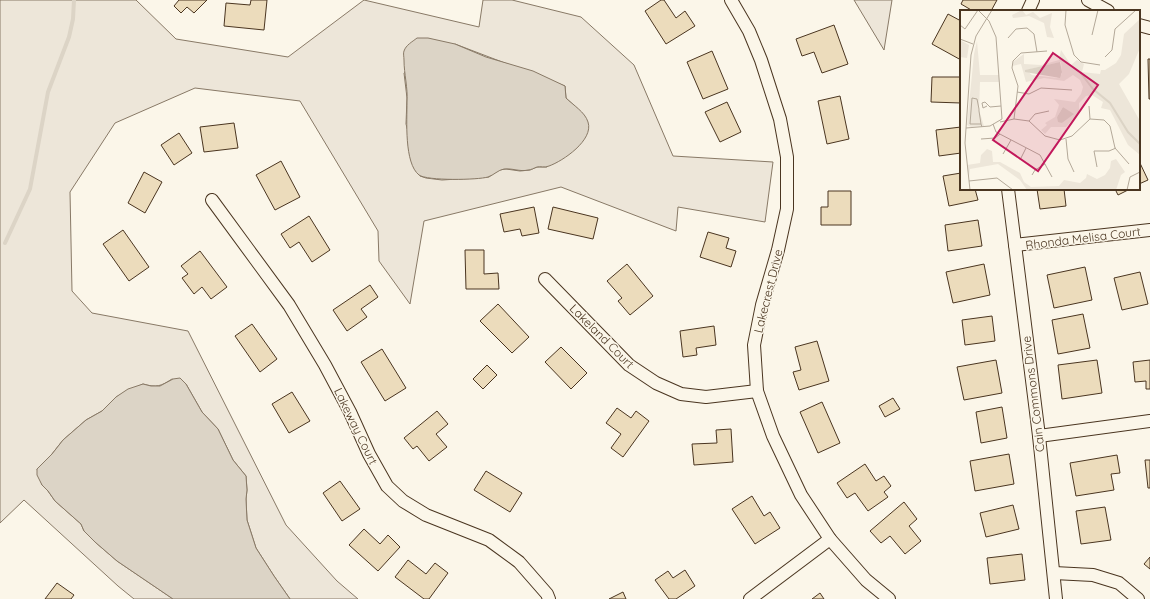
<svg xmlns="http://www.w3.org/2000/svg" width="1150" height="599" font-family="Quicksand,sans-serif">
<style>
.green{fill:#ede6d9;stroke:#887966;fill-rule:evenodd}
.water{fill:#dcd4c6;stroke:#887966}
.lines{fill:none;stroke-linecap:round;stroke-linejoin:round}
.stream{stroke:#dcd4c6;stroke-width:4}
.building{fill:#ecdcbc;stroke:#4a3520}
.minor-casing{stroke:#4a3520;stroke-width:14}
.minor{stroke:#fbf6e9;stroke-width:12}
.labels{text-anchor:middle;dominant-baseline:central;stroke-width:3;stroke-linejoin:round;paint-order:stroke}
.street-label{font-size:12px;fill:#4a3520;stroke:#fbf6e9}
.inset-river{fill:none;stroke:#dcd4c6;stroke-width:2}
.inset-road{fill:none;stroke:#b4a999;stroke-width:1}
.view{fill:#c2185b;fill-opacity:0.15;stroke:#c2185b;stroke-width:2}
.inset-edge{fill:none;stroke:#4a3520;stroke-width:2}
</style>
<rect width="100%" height="100%" fill="#fbf6e9"/>
<g class="green">
<path d="M0,0H136L176,39L288,57L364,0L479,27L483,0H512L581,17L634,65L673,156L773,162L765,222L678,207L676,231L561,187L424,221L410,304L379,261L378,231L300,101L195,88L115,123L70,192L72,291L92,313L188,331L286,525L337,581L358,599H290L274,576L256,548L247,520L246,499L247,490L246,476L233,460L218,429L202,412L186,384L172,379C161,386 157,388 143,384L116,397L102,411L86,420L63,440L52,454L37,469L42,485L48,491L55,501L81,524L84,531L95,542L117,561L173,599H134L118,586L24,500L0,523ZM455,44L565,86L566,98L581,112L547,167H537L530,170L520,171L506,169L498,170L489,177L442,180L426,178L420,176L406,124L407,98L404,73Z"/>
<polygon points="854,0 892,0 884,50"/>
</g>
<g class="water">
<path d="M417,38H428L455,44L486,57L533,71L565,86L566,98C573,105 585,112 588,122C594,140 563,161 549,166C545,168 540,166 537,167C534,168 531,170 528,170C520,172 512,168 504,169C498,170 494,175 488,177C478,180 427,181 419,175C404,163 407,120 407,102C408,88 404,74 404,60C404,57 403,53 404,51C406,45 412,42 417,38Z"/>
<polygon points="180,378 186,384 202,412 218,429 233,460 246,476 247,490 246,499 247,520 256,548 274,576 290,599 173,599 117,561 95,542 84,531 81,524 55,501 48,491 42,485 37,475 37,469 52,454 63,440 86,420 102,411 116,397 128,389 143,384 151,386 160,386 173,379"/>
</g>
<g class="lines">
<polyline class="stream" points="5,243 30,189 48,92 69,37 73,19 74,0"/>
</g>
<g class="building">
<polygon points="179,0 207,0 194,13 187,7 181,13 174,6"/>
<polygon points="251,0 267,0 264,30 224,26 226,3 250,5"/>
<polygon points="661,0 664,0 676,18 685,11 695,26 666,44 645,11"/>
<polygon points="963,0 997,0 991,11 973,11 961,4"/>
<polygon points="948,14 961,21 961,60 932,44"/>
<polygon points="834,25 848,64 822,73 814,52 802,56 796,39"/>
<polygon points="712,51 728,89 703,99 687,62"/>
<polygon points="1148,59 1150,59 1150,99 1149,99"/>
<polygon points="932,77 961,77 961,103 931,102"/>
<polygon points="840,96 849,139 827,144 818,101"/>
<polygon points="727,102 741,132 720,142 705,112"/>
<polygon points="234,123 238,148 204,152 200,127"/>
<polygon points="961,127 961,153 939,156 936,130"/>
<polygon points="179,133 192,153 174,165 161,145"/>
<polygon points="281,161 300,197 275,210 256,175"/>
<polygon points="1139,161 1148,180 1139,184"/>
<polygon points="144,172 162,182 145,213 128,203"/>
<polygon points="961,173 961,189 975,189 978,200 949,206 943,176"/>
<polygon points="1037,189 1064,189 1066,206 1040,209"/>
<polygon points="1115,189 1130,189 1118,195"/>
<polygon points="828,191 851,191 851,225 821,225 821,207 828,207"/>
<polygon points="534,207 539,233 522,236 520,229 504,232 500,214"/>
<polygon points="553,207 598,218 593,239 548,229"/>
<polygon points="309,216 330,250 312,262 299,242 290,248 281,234"/>
<polygon points="978,220 982,246 948,251 945,225"/>
<polygon points="123,230 149,267 129,281 103,244"/>
<polygon points="708,232 729,238 726,248 736,251 731,267 700,257"/>
<polygon points="465,250 484,250 484,274 498,273 499,289 466,289"/>
<polygon points="200,251 227,287 211,299 202,287 194,294 182,278 188,274 181,266"/>
<polygon points="627,264 653,296 630,315 618,301 622,298 607,281"/>
<polygon points="984,264 990,295 953,303 946,272"/>
<polygon points="1085,267 1092,300 1054,308 1047,275"/>
<polygon points="1140,272 1148,304 1122,310 1114,278"/>
<polygon points="370,285 378,297 361,309 367,317 347,331 333,310"/>
<polygon points="498,304 529,337 512,353 480,321"/>
<polygon points="1083,314 1090,348 1058,354 1052,320"/>
<polygon points="992,316 995,341 965,345 962,320"/>
<polygon points="252,324 277,359 260,372 235,336"/>
<polygon points="714,326 716,345 696,348 697,355 683,357 680,331"/>
<polygon points="817,341 829,381 799,390 793,372 801,370 795,347"/>
<polygon points="561,347 587,373 571,389 545,362"/>
<polygon points="382,349 406,388 385,401 361,362"/>
<polygon points="996,360 1002,393 964,400 957,367"/>
<polygon points="1097,360 1102,393 1062,399 1058,365"/>
<polygon points="1150,360 1150,389 1146,389 1146,381 1135,382 1133,362"/>
<polygon points="487,365 497,375 483,389 473,379"/>
<polygon points="292,392 310,421 289,433 272,404"/>
<polygon points="893,398 900,409 885,417 879,406"/>
<polygon points="822,402 840,443 818,453 800,412"/>
<polygon points="1002,407 1007,438 981,443 976,412"/>
<polygon points="617,408 631,418 636,411 649,421 623,457 611,448 621,434 606,423"/>
<polygon points="437,411 448,424 436,434 447,447 429,461 417,446 413,449 404,438"/>
<polygon points="731,429 733,462 694,465 692,444 717,443 716,430"/>
<polygon points="1009,454 1014,484 975,491 970,461"/>
<polygon points="1117,455 1120,473 1111,474 1114,490 1076,496 1070,463"/>
<polygon points="1145,460 1150,460 1150,488 1148,488"/>
<polygon points="865,464 876,481 884,476 891,486 884,492 888,497 868,511 855,493 847,498 837,483"/>
<polygon points="486,471 522,493 510,512 474,490"/>
<polygon points="340,481 360,509 342,521 323,493"/>
<polygon points="752,496 764,516 770,512 780,528 755,544 732,509"/>
<polygon points="904,502 917,519 909,526 921,541 905,554 890,536 881,543 870,531"/>
<polygon points="1013,505 1019,529 986,537 980,513"/>
<polygon points="1105,507 1111,540 1081,544 1076,511"/>
<polygon points="364,529 380,544 388,535 400,547 378,571 349,545"/>
<polygon points="1022,554 1025,580 990,584 987,558"/>
<polygon points="1150,557 1150,569 1144,564"/>
<polygon points="408,560 426,574 435,563 448,573 429,599 424,599 395,577"/>
<polygon points="685,570 695,586 676,599 669,599 655,580 668,571 673,578"/>
<polygon points="57,583 74,595 71,599 45,599"/>
<polygon points="623,592 626,599 609,599"/>
<polygon points="820,593 824,599 812,599"/>
</g>
<g class="lines">
<g class="minor-casing">
<g id="minor">
<polyline points="731,0 749,31 761,60 780,119 787,157 787,209 778,250 762,305 754,345 757,391 773,436 801,495 830,539 866,580 889,599"/>
<polyline points="1088,0 1108,11"/>
<polyline points="1028,11 1033,0"/>
<polyline points="1139,25 1150,28"/>
<polyline points="1008,189 1039,436 1056,599"/>
<polyline points="212,200 289,305 325,365 350,412 369,454 387,486 403,501 426,515 489,540 519,562 547,594 549,599"/>
<polyline points="1015,245 1150,230"/>
<polyline points="545,279 629,365 656,383 681,394 706,397 757,391"/>
<polyline points="1039,436 1150,421"/>
<polyline points="1054,573 1093,575 1119,583 1138,599"/>
<polyline points="750,599 830,539"/>
</g>
</g>
<use href="#minor" class="minor"/>
</g>
<g class="labels">
<g class="street-label">
<text transform="translate(1083 238) rotate(-7)">Rhonda Melisa Court</text>
<text transform="translate(768 291) rotate(-76)">Lakecrest Drive</text>
<text transform="translate(602 336) rotate(45)">Lakeland Court</text>
<text transform="translate(1033 394) rotate(-97)">Cain Commons Drive</text>
<text transform="translate(356 426) rotate(64)">Lakeway Court</text>
</g>
</g>
<g transform="translate(960 10)">
<rect width="180" height="180" fill="#fbf6e9"/>
<path d="M62,0L66,5L73,2L80,8L92,3L90,17L94,28L87,27L84,13L69,6L53,8L52,5ZM180,9V38L169,64L159,74L180,111V145L168,135L150,100L141,98L143,92L132,85L126,86L119,93V102L106,117H91L85,124L81,120L87,115L85,113L95,107L99,95L94,89L115,92L121,84L123,77L120,70L113,65L104,71L84,68L66,72L61,54L52,56L54,51L64,44V54L81,55L99,50L101,40L111,55L117,50L124,54L122,62L140,64L141,60H145L156,53L161,45L164,24ZM101,52L102,64L97,68L72,65L66,60ZM103,97L113,104L102,113L97,107ZM0,30L9,35L7,48L0,47ZM17,31L20,65H39V72H20L19,100L24,116L11,117L7,115L14,44ZM27,139L32,141L33,152H40L60,163L64,172L71,177L99,176L104,170L120,173L126,168L127,164L137,169L145,165L150,158L151,151L156,149L165,162L161,165L156,180H67L60,170L38,154L10,159L9,167L7,155L20,153L21,145Z" fill="#ede6d9" fill-rule="evenodd"/>
<path d="M100,52L102,62L100,68L65,62V60ZM103,97L114,104L102,113L98,112L97,107Z" fill="#dcd4c6"/>
<path class="inset-river" d="M120,62L133,79L150,93L168,122L180,134"/>
<path class="inset-road" d="M106,0L105,15L114,45L121,52L140,55M0,15L5,19L18,0M132,25L138,0M48,28L56,19L67,18L74,24L77,42M0,29L13,34M145,47L152,40L155,19L176,0M57,82L69,84L81,78L112,80M27,96L23,98L22,93L25,92L30,97L41,96M129,96L130,109M54,109L58,76L52,58L53,51L61,43L87,41M69,111L75,104L89,101M40,112L54,109L69,111L85,126L100,130L112,126L130,109L144,110L150,116L155,138L169,154M21,114H10L12,88L17,89L19,99V101L21,114L22,117M33,114L36,122L80,145L92,167M6,118L30,116L42,109L36,27L29,11L18,0M21,129L35,128L40,124M106,129L108,149L114,162M43,144L51,130M60,150L66,138M137,157L134,141H149L156,138M72,165L75,160L85,154M9,171L37,168L53,180M10,180L5,133L11,45L16,26L32,0M167,180L170,167L180,162"/>
<path class="view" d="M93,43L138,75L78,161L33,130Z"/>
<rect width="180" height="180" class="inset-edge"/>
</g>
</svg>
